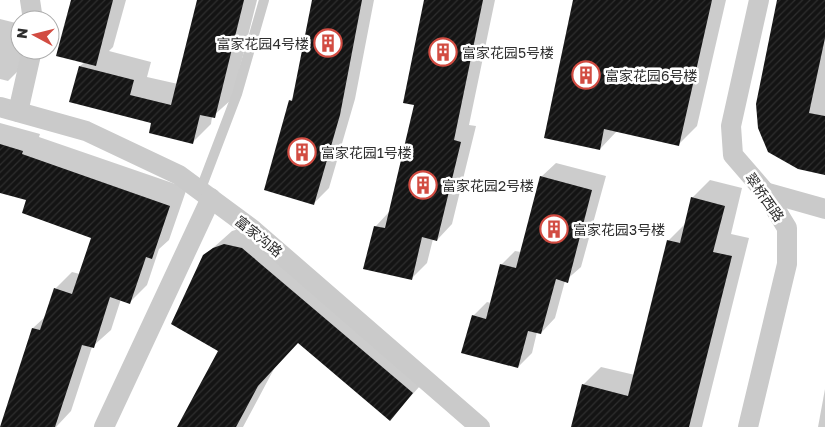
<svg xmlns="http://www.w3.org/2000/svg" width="825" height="427" font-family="'Golos Text','Noto Sans SC',sans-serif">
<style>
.shadow{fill:#0003}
.building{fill:url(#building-hatch)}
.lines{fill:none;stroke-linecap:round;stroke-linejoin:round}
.service{stroke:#cacaca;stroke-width:10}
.minor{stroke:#cacaca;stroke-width:20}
.labels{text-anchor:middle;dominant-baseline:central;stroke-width:5;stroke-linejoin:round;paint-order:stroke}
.poi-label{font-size:14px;fill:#2d2d2d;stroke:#fff;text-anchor:start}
.street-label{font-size:14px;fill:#2d2d2d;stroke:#fff}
</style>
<defs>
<pattern id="building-hatch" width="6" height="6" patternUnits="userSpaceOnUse" patternTransform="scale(1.25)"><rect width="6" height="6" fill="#141414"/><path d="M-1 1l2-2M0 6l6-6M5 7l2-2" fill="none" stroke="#2e2e2e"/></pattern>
</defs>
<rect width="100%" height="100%" fill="#fff"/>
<g class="shadow">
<polygon points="72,0 126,0 113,47 109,51 151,62 147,77 178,84 199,0 257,0 232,99 212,117 211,124 193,142 153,122 80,66 85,62"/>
<polygon points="314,0 374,0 355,99 329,188 314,203 290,101 294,97"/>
<polygon points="425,0 495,0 469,125 476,126 452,224 437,240 433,239 427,263 411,279 375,227 390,211 416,104"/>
<polygon points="576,0 726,0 697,126 678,145 617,131 600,149"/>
<polygon points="779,0 825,0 825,173"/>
<polygon points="0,19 20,24 20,50 29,50 26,63 8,81 0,79"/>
<polygon points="0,123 40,134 39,137 187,188 169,240 159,249 147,285 130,302 121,299 111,330 92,347 71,411 56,427 2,427 33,328 46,316 55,289 72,272 80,274 93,237 28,199 0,191"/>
<polygon points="556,163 606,176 581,267 565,281 555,318 541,333 537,332 532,353 518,367 473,316 487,302 491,303 501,265 515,251 521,252 541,177"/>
<polygon points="710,180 742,188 731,234 749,238 702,427 573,427 583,385 601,367 635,375 668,241 686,223 692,198"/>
<polygon points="242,228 430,375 390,419 298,342 275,367 243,427 179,427 219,350 204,256 232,231"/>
<polygon points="825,389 825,427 818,427"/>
</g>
<g class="building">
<polygon points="71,0 113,0 96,66 56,56"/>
<polygon points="197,0 244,0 215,118 200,115 193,144 149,133 151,123 69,102 79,66 134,80 130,95 171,105"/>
<polygon points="312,0 362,0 340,115 314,205 264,190 289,100 292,101"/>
<polygon points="424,0 483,0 454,140 461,142 437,241 422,237 412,280 363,269 374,226 385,228 414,105 403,103"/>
<polygon points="573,0 712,0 679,146 604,129 600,150 544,138"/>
<polygon points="777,0 825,0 825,38 809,113 825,116 825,175 798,169 768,152 758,128 756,104"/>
<polygon points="0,144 23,151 22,154 170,206 152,259 146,257 130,304 110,297 94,348 82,345 55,427 0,427 32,328 40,330 54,288 72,294 91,238 22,213 26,200 0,193"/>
<polygon points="540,176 592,190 568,283 556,279 541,334 528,331 518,368 461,353 472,315 486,319 500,264 516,268"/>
<polygon points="691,197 725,206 713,252 732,256 689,427 571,427 582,384 628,396 667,240 680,243"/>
<polygon points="224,244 242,248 413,393 390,421 298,343 258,386 236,427 177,427 218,351 171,324 203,255 213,248"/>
</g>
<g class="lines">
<polyline class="service" points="200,191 237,94 264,0"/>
<g class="minor">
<polyline points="30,0 33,20"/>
<polyline points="0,107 86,131 179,175 252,229 480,427"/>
<polyline points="18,112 32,50"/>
<polyline points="765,192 825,209"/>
<polyline points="104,427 211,198"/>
<polyline points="748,427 787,264 787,228 765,192 733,155 731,126 759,0"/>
</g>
</g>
<defs>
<g id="building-ring" transform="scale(1.4375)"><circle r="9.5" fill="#fff" stroke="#d24c42" stroke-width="1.5"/><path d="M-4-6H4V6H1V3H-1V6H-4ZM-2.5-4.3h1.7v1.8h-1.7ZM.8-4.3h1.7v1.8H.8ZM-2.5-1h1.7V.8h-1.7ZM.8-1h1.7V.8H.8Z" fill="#d24c42"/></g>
</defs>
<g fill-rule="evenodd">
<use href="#building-ring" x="328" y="43"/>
<use href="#building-ring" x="443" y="52"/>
<use href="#building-ring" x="586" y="75"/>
<use href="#building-ring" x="302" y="152"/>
<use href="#building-ring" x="423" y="185"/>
<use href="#building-ring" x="554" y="229"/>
</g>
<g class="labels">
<g class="poi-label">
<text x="309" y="43" text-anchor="end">富家花园4号楼</text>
<text x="462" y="52">富家花园5号楼</text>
<text x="605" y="75">富家花园6号楼</text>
<text x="321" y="152">富家花园1号楼</text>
<text x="442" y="185">富家花园2号楼</text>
<text x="573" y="229">富家花园3号楼</text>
</g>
<g class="street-label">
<text transform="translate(765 197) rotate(55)">翠桥西路</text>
<text transform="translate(259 236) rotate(39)">富家沟路</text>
</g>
</g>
<g transform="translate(35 35) rotate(277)"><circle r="24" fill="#ffffff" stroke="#ababab"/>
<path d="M0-4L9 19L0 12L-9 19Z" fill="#d24c42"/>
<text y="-8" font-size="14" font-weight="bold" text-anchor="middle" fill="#2d2d2d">N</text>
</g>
</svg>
